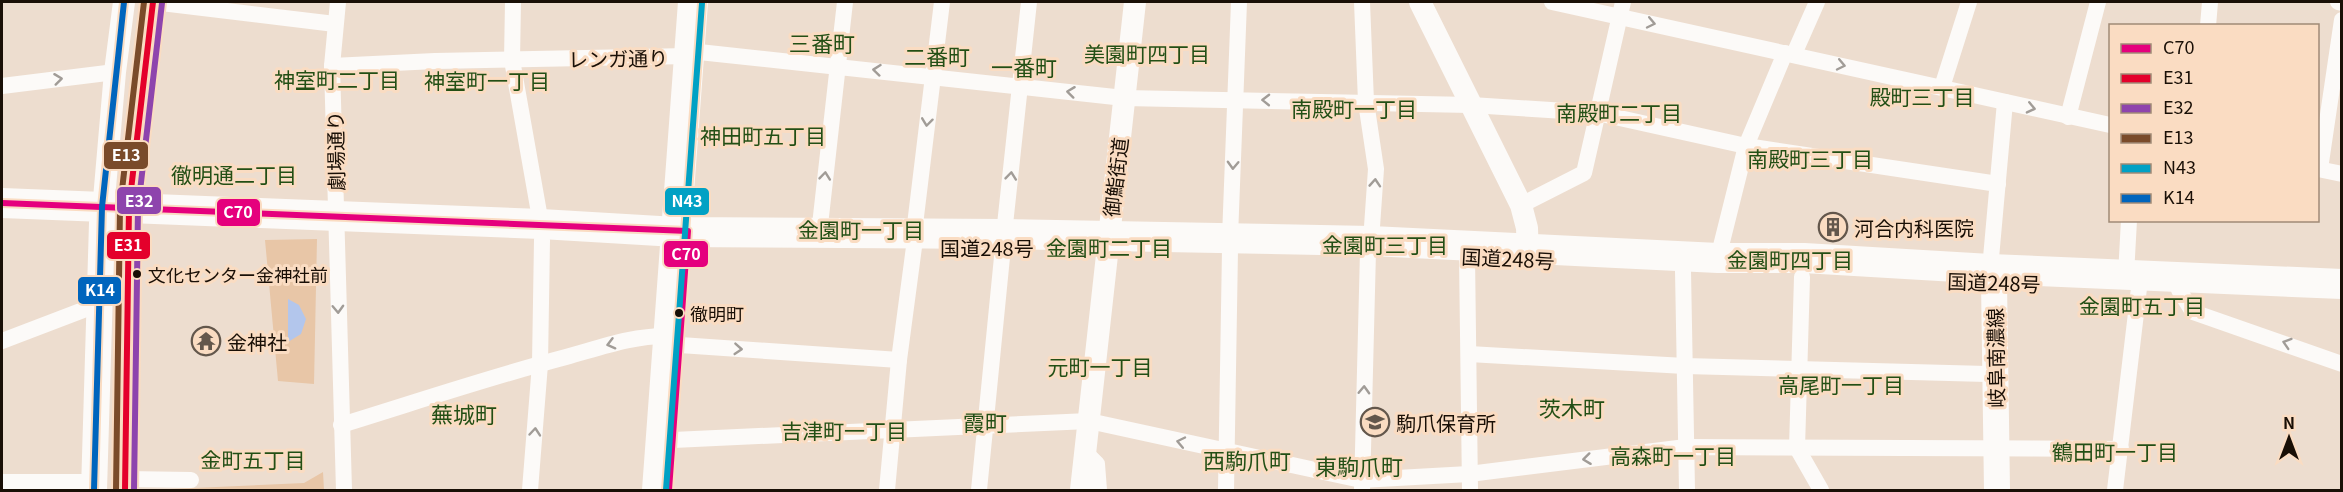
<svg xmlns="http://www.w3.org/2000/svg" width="2343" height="492" font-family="Georgia,'Noto Sans JP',serif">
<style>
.green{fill:#e8c6a7}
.water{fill:#b3c6ec}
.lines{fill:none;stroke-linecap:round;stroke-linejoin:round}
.street{stroke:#fcfaf8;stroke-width:16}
.secondary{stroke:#fcfaf8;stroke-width:22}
.primary{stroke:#fcfaf8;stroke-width:26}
.highway{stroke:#fcfaf8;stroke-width:30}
.bus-1-casing{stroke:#fadcc2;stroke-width:10}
.bus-2-casing{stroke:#fadcc2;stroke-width:10}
.bus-3-casing{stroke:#fadcc2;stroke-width:10}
.bus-4-casing{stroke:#fadcc2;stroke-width:10}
.bus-5-casing{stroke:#fadcc2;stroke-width:10}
.bus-6-casing{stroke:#fadcc2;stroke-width:10}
.bus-1{stroke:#e5007d;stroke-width:6}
.bus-2{stroke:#e4002b;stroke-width:6}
.bus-3{stroke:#8e44ad;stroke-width:6}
.bus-4{stroke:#7a4b2a;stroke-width:6}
.bus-5{stroke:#01a1c4;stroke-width:6}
.bus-6{stroke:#0065bd;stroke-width:6}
.oneway{stroke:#a19c97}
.bus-dot{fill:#190f06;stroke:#fadcc2;stroke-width:2}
.labels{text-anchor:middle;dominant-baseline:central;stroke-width:6;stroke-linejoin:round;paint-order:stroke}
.bus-label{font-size:18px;fill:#190f06;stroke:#fadcc2;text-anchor:start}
.street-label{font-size:20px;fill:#190f06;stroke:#fadcc2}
.poi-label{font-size:20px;fill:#190f06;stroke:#fadcc2;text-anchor:start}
.neighbourhood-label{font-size:21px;fill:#234f15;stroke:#fadcc2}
.quarter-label{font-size:22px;fill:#234f15;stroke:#fadcc2}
.line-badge{stroke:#fadcc2;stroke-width:2}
.badge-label{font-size:16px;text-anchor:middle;font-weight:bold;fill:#fff}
</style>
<rect width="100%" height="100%" fill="#edddcf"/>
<g class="green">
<polygon points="317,239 314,384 278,381 265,240"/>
<polygon points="323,472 324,490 148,490 304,483"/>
</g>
<polygon class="water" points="288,299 299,305 306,319 301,334 288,342"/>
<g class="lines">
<g class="street">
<polyline points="153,2 335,24"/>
<polyline points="338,2 332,66 344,490"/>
<polyline points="513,2 512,60 541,224"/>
<polyline points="1362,2 1366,102 1376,169 1371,241"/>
<polyline points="1552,2 2110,125"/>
<polyline points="2338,2 2342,3"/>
<polyline points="2208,26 2210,2"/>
<polyline points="699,52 1124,98 1471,105 1597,113 1746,146 1998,184"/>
<polyline points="1794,54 1817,2"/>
<polyline points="332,66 435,61 689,56"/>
<polyline points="2,86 115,72"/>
<polyline points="1942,87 1969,2"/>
<polyline points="2068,117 2098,2"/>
<polyline points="2318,169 2342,174"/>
<polyline points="2320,169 2342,20"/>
<polyline points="1521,205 1584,173 1623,2"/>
<polyline points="914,233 942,2"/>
<polyline points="819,234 845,2"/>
<polyline points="1004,234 1029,2"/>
<polyline points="1230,237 1239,2"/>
<polyline points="1467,256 1470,490"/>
<polyline points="1718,258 1746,146 1785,53"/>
<polyline points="1990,269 2005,102"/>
<polyline points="1683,271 1687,490"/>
<polyline points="2126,275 2129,220"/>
<polyline points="1802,277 1797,448 1821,490"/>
<polyline points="2179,290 2193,312 2342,364"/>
<polyline points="2,341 99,304"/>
<polyline points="680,345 899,360"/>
<polyline points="1469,354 1685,366 1987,374"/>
<path d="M341,425C416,402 490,377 566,357C599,348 634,335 669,336"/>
<polyline points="673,440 1089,421 1361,480 1469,474 1686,447 2121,449"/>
<polyline points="1085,452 1097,464 1099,490"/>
<polyline points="125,479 191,480"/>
<polyline points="2,482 94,482"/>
<polyline points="530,490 540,364 542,240"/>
<polyline points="887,490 899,360 914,247"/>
<polyline points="979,490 1003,247"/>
<polyline points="1226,490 1230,249"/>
<polyline points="1362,490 1368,251"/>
<polyline points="2115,490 2139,288"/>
</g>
<g class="secondary">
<polyline points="1420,2 1521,205 1527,228 1528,258"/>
<polyline points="102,222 115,72 124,2"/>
<polyline points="129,224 129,207 153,2"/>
<polyline points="1081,490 1135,2"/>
</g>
<g class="primary">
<polyline points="1990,269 1994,282 1997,490"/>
<polyline points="94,490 102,223"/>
<polyline points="125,490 129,224"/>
</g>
<g class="highway">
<polyline points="2,203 541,224 676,232 1004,234 1371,241 1718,258 1804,258 1990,269 2342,284"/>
<polyline points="657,490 693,2"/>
</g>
<g class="bus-1-casing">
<polyline id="bus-1" points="2,203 688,231 669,490"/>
</g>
<g class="bus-2-casing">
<polyline id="bus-2" points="125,490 129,207 153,2"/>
</g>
<g class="bus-3-casing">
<polyline id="bus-3" points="134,490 138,208 162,3"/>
</g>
<g class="bus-4-casing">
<polyline id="bus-4" points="116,490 120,207 144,2"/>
</g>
<g class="bus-5-casing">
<polyline id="bus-5" points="666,490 702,3"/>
</g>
<g class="bus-6-casing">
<polyline id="bus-6" points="94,490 102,207 124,2"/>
</g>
<use href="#bus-1" class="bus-1"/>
<use href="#bus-2" class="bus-2"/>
<use href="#bus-3" class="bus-3"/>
<use href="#bus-4" class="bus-4"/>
<use href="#bus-5" class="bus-5"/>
<use href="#bus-6" class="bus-6"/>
</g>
<defs><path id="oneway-chevron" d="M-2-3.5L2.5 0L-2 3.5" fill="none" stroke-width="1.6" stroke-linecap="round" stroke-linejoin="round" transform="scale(1.5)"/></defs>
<g class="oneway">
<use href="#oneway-chevron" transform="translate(1651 23) rotate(12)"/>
<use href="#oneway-chevron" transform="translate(1841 65) rotate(12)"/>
<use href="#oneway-chevron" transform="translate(877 70) rotate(-174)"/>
<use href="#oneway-chevron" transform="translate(58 79) rotate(-7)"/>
<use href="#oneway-chevron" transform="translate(1071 92) rotate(-173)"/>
<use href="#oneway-chevron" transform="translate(1266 100) rotate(-179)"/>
<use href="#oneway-chevron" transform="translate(2031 108) rotate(13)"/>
<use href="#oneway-chevron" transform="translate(927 122) rotate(97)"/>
<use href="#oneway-chevron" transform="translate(1233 165) rotate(92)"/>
<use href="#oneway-chevron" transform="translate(825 176) rotate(-84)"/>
<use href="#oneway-chevron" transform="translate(1011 176) rotate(-84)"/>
<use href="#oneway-chevron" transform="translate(1375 183) rotate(-86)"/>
<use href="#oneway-chevron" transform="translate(338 309) rotate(88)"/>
<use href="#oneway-chevron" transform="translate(2287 343) rotate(-162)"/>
<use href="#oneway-chevron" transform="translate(611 344) rotate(165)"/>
<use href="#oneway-chevron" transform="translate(738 349) rotate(4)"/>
<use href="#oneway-chevron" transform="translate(1364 390) rotate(-88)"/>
<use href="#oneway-chevron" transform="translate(535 432) rotate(-85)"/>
<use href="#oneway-chevron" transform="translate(1181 442) rotate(-168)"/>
<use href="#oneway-chevron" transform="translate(1587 459) rotate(173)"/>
</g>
<defs>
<g id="building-ring" transform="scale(1.5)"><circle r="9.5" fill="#fadcc2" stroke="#63574c" stroke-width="1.5"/><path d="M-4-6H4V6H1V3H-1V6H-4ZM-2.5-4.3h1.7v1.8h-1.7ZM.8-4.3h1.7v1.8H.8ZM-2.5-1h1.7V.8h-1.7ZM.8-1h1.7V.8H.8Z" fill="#63574c"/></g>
<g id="temple-ring" transform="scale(1.5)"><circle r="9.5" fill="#fadcc2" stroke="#63574c" stroke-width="1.5"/><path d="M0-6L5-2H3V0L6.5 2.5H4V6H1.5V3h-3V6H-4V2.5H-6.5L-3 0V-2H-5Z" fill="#63574c"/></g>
<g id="school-ring" transform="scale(1.5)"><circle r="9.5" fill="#fadcc2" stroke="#63574c" stroke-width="1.5"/><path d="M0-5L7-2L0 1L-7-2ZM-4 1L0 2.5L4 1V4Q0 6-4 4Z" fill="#63574c"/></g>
</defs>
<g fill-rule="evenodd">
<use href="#building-ring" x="1833" y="227"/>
<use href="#temple-ring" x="206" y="341"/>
<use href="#school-ring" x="1375" y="422"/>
</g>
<g class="bus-dot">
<circle cx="137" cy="274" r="5"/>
<circle cx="679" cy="313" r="5"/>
</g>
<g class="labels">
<g class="bus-label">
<text x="148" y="274">文化センター金神社前</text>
<text x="690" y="313">徹明町</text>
</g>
<g class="street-label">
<text transform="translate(618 58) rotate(-1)">レンガ通り</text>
<text transform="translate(335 151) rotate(-91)">劇場通り</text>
<text transform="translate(1115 177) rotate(-83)">御鮨街道</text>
<text x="987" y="247">国道248号</text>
<text transform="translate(1508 258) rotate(3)">国道248号</text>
<text transform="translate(1994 282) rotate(2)">国道248号</text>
<text transform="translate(1995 358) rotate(-91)">岐阜南濃線</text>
</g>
<g class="poi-label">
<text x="1854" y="227">河合内科医院</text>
<text x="227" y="341">金神社</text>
<text x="1396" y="422">駒爪保育所</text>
</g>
<g class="neighbourhood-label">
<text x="1147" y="53">美園町四丁目</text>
<text x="337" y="79">神室町二丁目</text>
<text x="487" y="80">神室町一丁目</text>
<text x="1922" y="96">殿町三丁目</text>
<text x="1354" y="108">南殿町一丁目</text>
<text x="1619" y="112">南殿町二丁目</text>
<text x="763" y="135">神田町五丁目</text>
<text x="1810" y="158">南殿町三丁目</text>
<text x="234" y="174">徹明通二丁目</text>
<text x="861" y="229">金園町一丁目</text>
<text x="1385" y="244">金園町三丁目</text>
<text x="1109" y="247">金園町二丁目</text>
<text x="1790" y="259">金園町四丁目</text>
<text x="2142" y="305">金園町五丁目</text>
<text x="1100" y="366">元町一丁目</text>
<text x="1841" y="384">高尾町一丁目</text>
<text x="844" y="430">吉津町一丁目</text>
<text x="2115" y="451">鶴田町一丁目</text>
<text x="1673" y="455">高森町一丁目</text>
<text x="253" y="459">金町五丁目</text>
</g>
<g class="quarter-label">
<text x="822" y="42">三番町</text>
<text x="937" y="55">二番町</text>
<text x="1024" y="66">一番町</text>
<text x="1572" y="407">茨木町</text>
<text x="464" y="413">蕪城町</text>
<text x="985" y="421">霞町</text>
<text x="1247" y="459">西駒爪町</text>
<text x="1359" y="465">東駒爪町</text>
</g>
</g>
<g class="line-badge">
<rect x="103" y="141" width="46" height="29" rx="6" fill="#7a4b2a"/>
<rect x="116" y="186" width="46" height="29" rx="6" fill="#8e44ad"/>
<rect x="664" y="187" width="46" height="29" rx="6" fill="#01a1c4"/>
<rect x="216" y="198" width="45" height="29" rx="6" fill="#e5007d"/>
<rect x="106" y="231" width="45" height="29" rx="6" fill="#e4002b"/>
<rect x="663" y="240" width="46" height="28" rx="6" fill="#e5007d"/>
<rect x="77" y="276" width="45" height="29" rx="6" fill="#0065bd"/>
</g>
<g class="badge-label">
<text x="126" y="161">E13</text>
<text x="139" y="207">E32</text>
<text x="687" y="207">N43</text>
<text x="238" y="218">C70</text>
<text x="128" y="251">E31</text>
<text x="686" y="260">C70</text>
<text x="100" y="296">K14</text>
</g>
<rect width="2343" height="492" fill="none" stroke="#190f06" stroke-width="6"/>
<rect x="2109" y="24" width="210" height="198" fill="#fadcc2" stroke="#a08a77" stroke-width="1.5"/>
<rect x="2121" y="44" width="30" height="9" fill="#e5007d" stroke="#a08a77" stroke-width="1.5"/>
<text x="2163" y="54" font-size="18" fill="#190f06">C70</text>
<rect x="2121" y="74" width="30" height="9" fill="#e4002b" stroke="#a08a77" stroke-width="1.5"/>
<text x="2163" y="84" font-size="18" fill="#190f06">E31</text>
<rect x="2121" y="104" width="30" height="9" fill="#8e44ad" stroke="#a08a77" stroke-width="1.5"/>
<text x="2163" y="114" font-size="18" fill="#190f06">E32</text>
<rect x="2121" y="134" width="30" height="9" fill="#7a4b2a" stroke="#a08a77" stroke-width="1.5"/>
<text x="2163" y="144" font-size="18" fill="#190f06">E13</text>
<rect x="2121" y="164" width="30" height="9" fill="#01a1c4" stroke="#a08a77" stroke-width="1.5"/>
<text x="2163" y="174" font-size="18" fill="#190f06">N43</text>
<rect x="2121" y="194" width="30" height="9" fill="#0065bd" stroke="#a08a77" stroke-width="1.5"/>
<text x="2163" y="204" font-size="18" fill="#190f06">K14</text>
<g transform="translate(2289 438)" stroke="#fadcc2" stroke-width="4.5" paint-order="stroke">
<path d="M0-4.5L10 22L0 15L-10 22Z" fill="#190f06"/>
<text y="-9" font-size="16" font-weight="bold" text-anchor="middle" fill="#190f06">N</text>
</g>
</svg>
